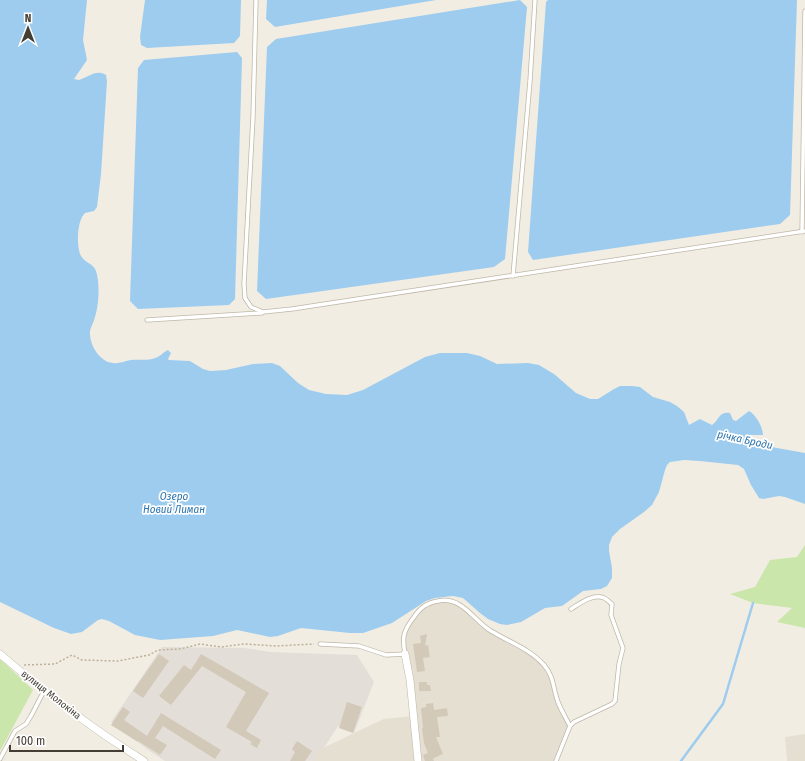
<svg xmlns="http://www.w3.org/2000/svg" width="805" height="761" font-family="'Fira Sans Condensed',sans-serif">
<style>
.residential{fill:#e5dfd1}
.industrial{fill:#e3ded8}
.green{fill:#cae6ab}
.water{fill:#9eccef}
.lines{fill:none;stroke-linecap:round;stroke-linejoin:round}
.stream{stroke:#9eccef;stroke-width:2.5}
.building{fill:#d3c9b8}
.lane-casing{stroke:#bfb8a8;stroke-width:5}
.street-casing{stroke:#bfb8a8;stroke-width:8}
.path{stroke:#beb197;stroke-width:1.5;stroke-dasharray:2 2;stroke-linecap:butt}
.lane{stroke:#fff;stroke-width:3.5}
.street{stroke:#fff;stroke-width:7}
.labels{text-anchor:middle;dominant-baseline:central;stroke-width:3.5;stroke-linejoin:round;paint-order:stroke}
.street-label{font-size:10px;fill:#433d33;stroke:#fff}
.water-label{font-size:11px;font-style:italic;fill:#2e75ad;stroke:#fff}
</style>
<rect width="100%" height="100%" fill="#f1ede3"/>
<g class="residential">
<polygon points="441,600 456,603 481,623 526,650 549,671 556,697 570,726 556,761 315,761 315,752 354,733 384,719 414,716 406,665 404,633 424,605"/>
<polygon points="805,734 805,761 787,761 785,737"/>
</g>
<polygon class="industrial" points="162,647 244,648 271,652 357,655 374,682 354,733 338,726 324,748 315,752 315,761 165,761 151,752 111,722"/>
<g class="green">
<polygon points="805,545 805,628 777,622 792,608 753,603 730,594 755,587 770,560 797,557"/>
<polygon points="0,659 33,690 0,751"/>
</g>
<g class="water">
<path d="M0,0H87L83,40L87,60L74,79L79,80C89,77 96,69 106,75L107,81L101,174L97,207L94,211L85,213C77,220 76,247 81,256C85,263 93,263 96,271C100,283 99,305 95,317C94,322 91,326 90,331C89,344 99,362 113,363C119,364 125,361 131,360C139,359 148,361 155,358C160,357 163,352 168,350L171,353L168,359L169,360L190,361L203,369L210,371L226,370L253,364L272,363L280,366L298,383L309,390L326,394L347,395L363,390L425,357L440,353H467L480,356L497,364L528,363L539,365L554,374L576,393L590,399H598L614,389L620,386H632L640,387L653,397L670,402L677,406L684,412L689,425L700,419L712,425C719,420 719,411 730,413L733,420L736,421L749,411C756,415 763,427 763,435H749L748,440L761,445L805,453V504L785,497L779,496L763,499L759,498L751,485L744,469L738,465L700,461L684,460L670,462L667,465L665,470L659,492L652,505L644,512L620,529L612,537L609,545V551L612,568V578L607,586L601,589L583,591L562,606L545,608L521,622L507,625L500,624L488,619L480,613L463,598L453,596L435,598L426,601L392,623L363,633H350L301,628L278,636L270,637L237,630L213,636L160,640L135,635L109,621L102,619L98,620L82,632L71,634L54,628L0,602Z"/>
<polygon points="145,0 241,0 240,36 234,43 147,48 141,45 140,37"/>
<polygon points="267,0 436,0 275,27 266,19"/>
<polygon points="520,0 527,7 505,259 494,267 266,299 257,291 267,47 276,39"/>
<polygon points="548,0 797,0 790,215 780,224 533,260 528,252 546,2"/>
<polygon points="237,52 242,58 235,299 229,305 138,309 130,301 138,68 144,60"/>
</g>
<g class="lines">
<polyline class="stream" points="681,761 723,704 753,603"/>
</g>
<g class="building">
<polygon points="427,634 425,646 428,645 430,657 423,658 425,671 417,672 413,644 421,643 420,636"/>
<polygon points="159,654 169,661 143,698 133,691"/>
<polygon points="201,654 269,693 246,731 261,740 257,748 250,744 252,742 226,727 246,692 202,666 171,705 159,696 184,665 191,670"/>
<polygon points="419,682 427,682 427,685 430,685 431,691 419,691"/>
<polygon points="347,702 362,707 353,733 339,728"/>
<polygon points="433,703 434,710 447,708 448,716 437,717 440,737 436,737 443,754 434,758 433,759 434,761 425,761 423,755 428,753 424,743 422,728 423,728 421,708 426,707 426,704"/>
<polygon points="123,707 130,712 124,720 147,736 161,713 221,750 215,759 163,726 155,738 167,745 160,755 138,741 138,742 111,725"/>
<polygon points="297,741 312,751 305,761 290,761 295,752 292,749"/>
</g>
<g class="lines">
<g class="lane-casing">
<g id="lane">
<polyline points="256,0 253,117 244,284 245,298 251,307 263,312 292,309 805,231"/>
<polyline points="802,232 805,11"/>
<polyline points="513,276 530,81 535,0"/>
<polyline points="147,320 262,313"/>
<path d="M320,644L359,646L386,655L405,654C402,637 403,631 414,617C420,608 426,603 438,601C462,596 473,620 491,631C509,642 530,649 544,665C554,676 553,689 558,702C561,710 566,718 570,726L556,761"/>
<path d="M570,726L574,722L612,704L615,701L619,664L623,648L611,615L612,604C609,602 607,599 604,598C593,593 579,604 571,609"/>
<polyline points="0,759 15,731 26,724 31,716 44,691"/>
</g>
</g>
<g class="street-casing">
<g id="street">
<path d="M0,654C45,693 93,729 144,761"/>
<polyline points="405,654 410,680 418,761"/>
</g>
</g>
<polyline class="path" points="24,665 55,664 72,655 82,660 118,661 149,655 158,650 180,649 200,644 221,647 244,644 276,646 314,644"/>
<use href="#lane" class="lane"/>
<use href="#street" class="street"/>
</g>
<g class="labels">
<g class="street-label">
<text transform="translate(51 695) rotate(38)">вулиця Молокіна</text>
</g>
<g class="water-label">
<text transform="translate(745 440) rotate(12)">річка Броди</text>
<text x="174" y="496">Озеро<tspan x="174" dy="13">Новий Лиман</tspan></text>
</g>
</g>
<g transform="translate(28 28)" stroke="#ffffff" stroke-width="3" paint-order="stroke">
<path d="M0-3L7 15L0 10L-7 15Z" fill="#433d33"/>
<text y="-6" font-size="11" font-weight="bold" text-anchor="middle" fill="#433d33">N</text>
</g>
<path d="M10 745v6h113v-6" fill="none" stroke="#433d33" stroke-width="2"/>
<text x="16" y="745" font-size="12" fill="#433d33" stroke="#ffffff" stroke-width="3" paint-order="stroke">100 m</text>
</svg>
